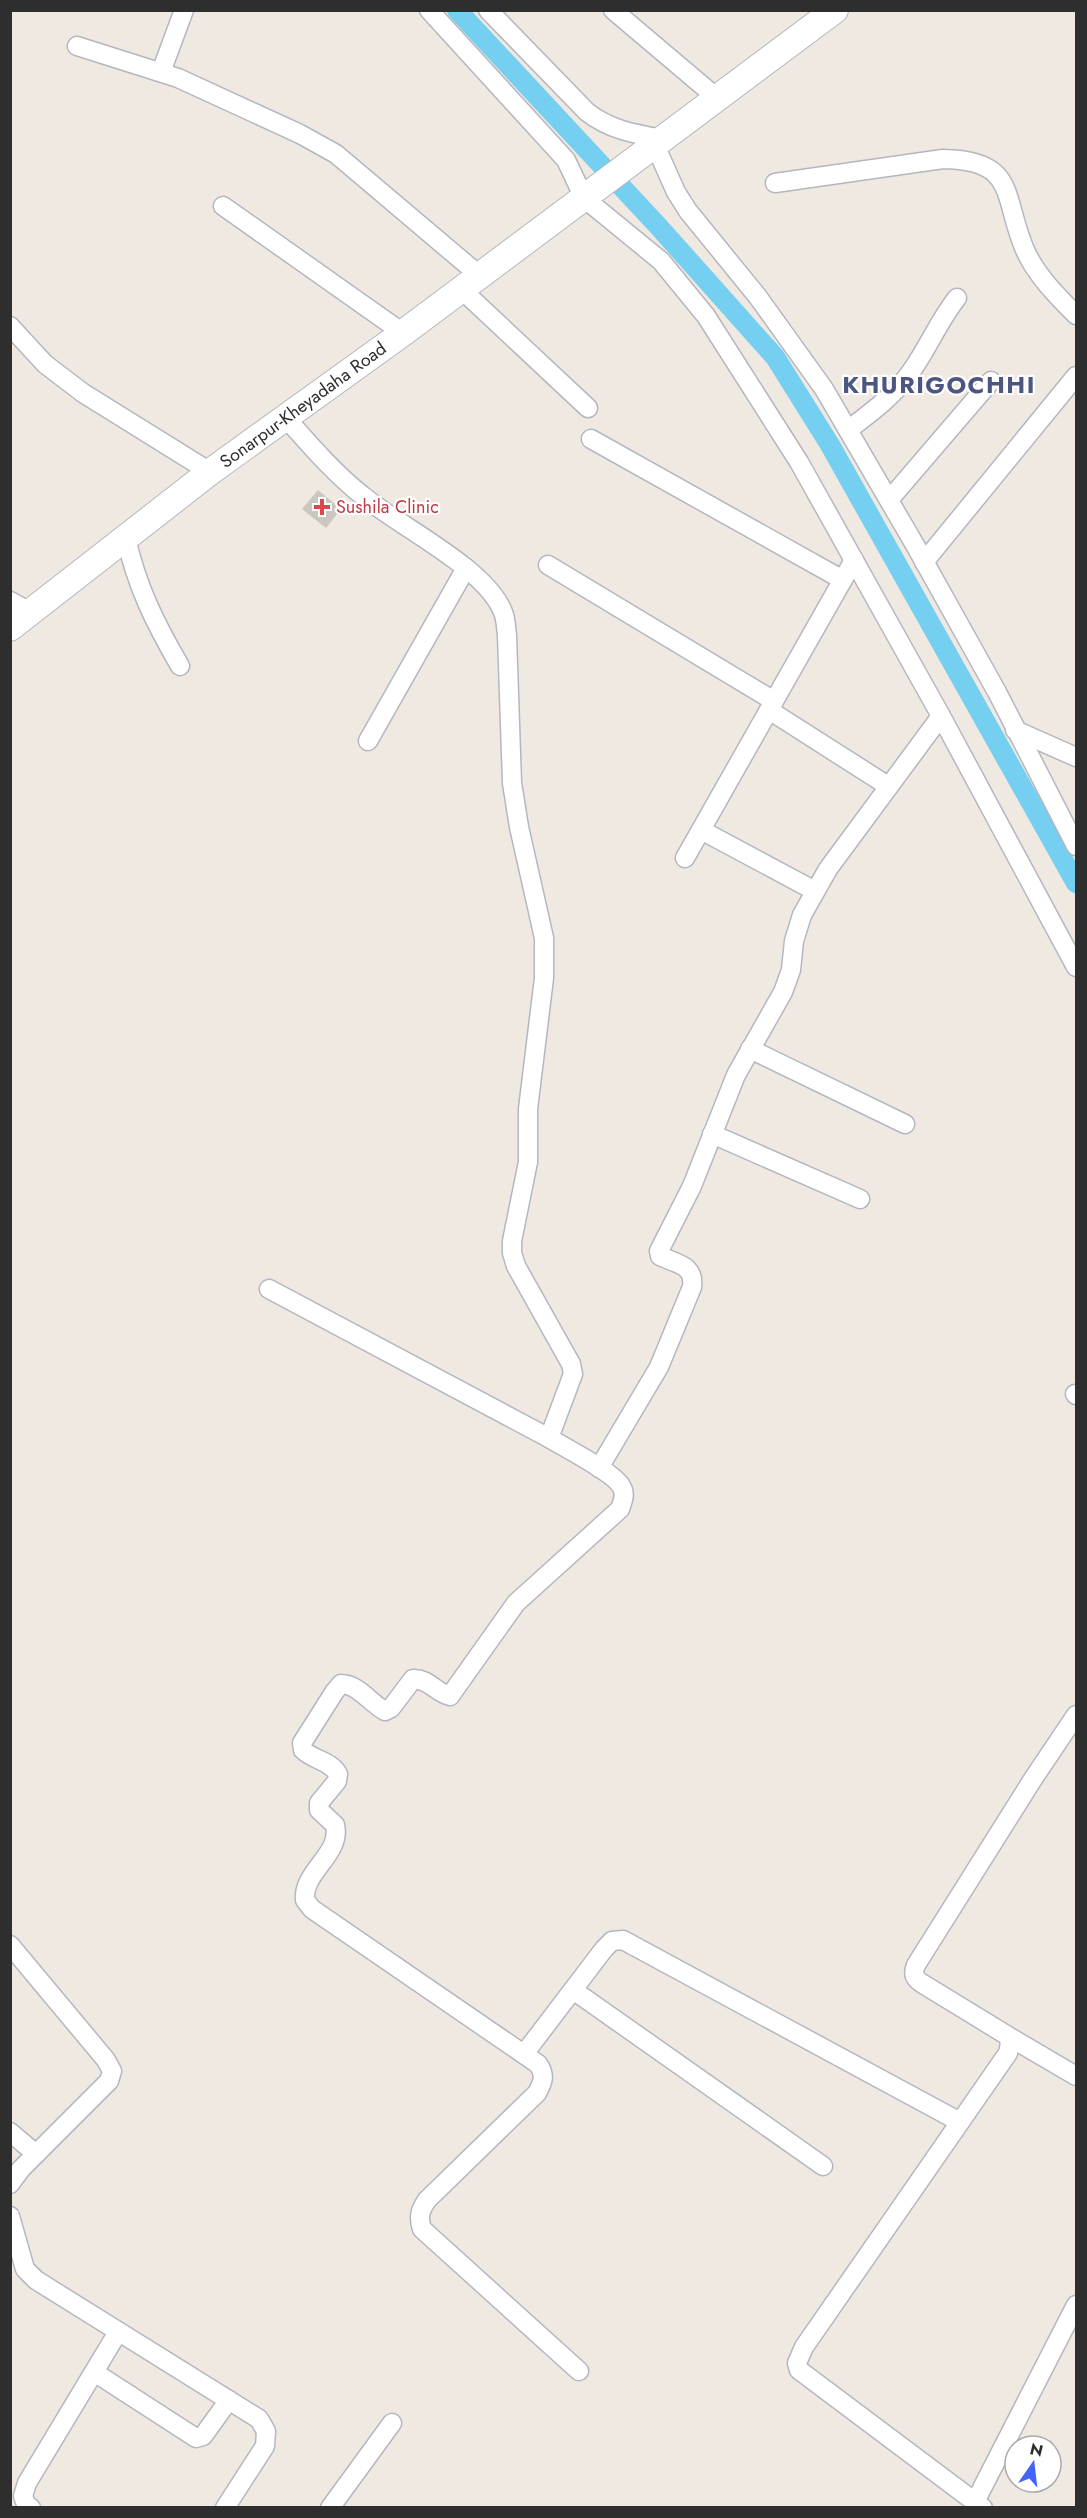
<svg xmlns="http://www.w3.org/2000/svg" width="1087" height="2518" font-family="Jost,sans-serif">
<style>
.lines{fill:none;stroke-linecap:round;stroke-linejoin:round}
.canal{stroke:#75cff0;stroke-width:20}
.building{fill:#cbc7bf}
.street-casing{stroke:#b4b7c1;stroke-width:21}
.secondary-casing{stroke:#b4b7c1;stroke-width:28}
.street{stroke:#fff;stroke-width:18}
.secondary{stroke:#fff;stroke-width:26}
.health-dot{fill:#e0444e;stroke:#fff;stroke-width:2}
.labels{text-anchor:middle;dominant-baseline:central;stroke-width:4.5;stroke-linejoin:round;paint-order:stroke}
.street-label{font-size:18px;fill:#2e2e2e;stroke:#fff}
.health-label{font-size:18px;fill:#be3a42;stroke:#fff;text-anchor:start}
.district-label{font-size:24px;font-weight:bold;letter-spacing:1.5px;fill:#4d5680;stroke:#fff}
</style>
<rect width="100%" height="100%" fill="#efe9e1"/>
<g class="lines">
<polyline class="canal" points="457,10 659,227 775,357 830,445 1076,883"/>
</g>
<polygon class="building" points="318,490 341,509 326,528 302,509"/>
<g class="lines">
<g class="street-casing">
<g id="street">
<polyline points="429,10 566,160 584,198 661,261 706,316 799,462 941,716 1076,967"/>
<path d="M488,10L587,112C610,130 635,134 663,139"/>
<polyline points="613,10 717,98"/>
<polyline points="77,46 178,78 300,134 336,154 479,275"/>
<polyline points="161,72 184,10"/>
<polyline points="655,145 676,192 688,211 758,297 824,389 915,545 997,692 1076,846"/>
<path d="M775,183L943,159C1018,160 1002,197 1025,250C1036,275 1057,296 1076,315"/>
<polyline points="223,206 403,333"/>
<polyline points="461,289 588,408"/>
<polyline points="10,326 45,364 83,393 210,472"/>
<path d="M286,418C310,445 334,473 363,496C400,527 486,568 503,612C506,619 506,628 507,635L512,783L519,827L544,938V978L528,1109V1162L512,1241V1253L516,1266L571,1364L573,1374L549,1438C565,1448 613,1472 621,1486C626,1493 623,1501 620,1509L516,1603L450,1696C436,1693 428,1678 413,1679L391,1708L385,1711C370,1703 358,1684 341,1684L335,1691L302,1743L303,1750C313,1760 331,1761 338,1774L337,1781L319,1803V1810L335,1825C342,1854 302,1872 305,1900L312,1909L538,2064C546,2075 543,2082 537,2093L427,2200C420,2210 418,2217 422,2229L579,2371"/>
<path d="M848,430C869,414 891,398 907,377C926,353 937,323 957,298"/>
<polyline points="591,439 843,580"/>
<polyline points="889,500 991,381"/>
<path d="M126,538C137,587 155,623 180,666"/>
<polyline points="924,562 1076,376"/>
<polyline points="548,565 774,701"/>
<polyline points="10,601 30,612"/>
<polyline points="769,710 888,786"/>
<polyline points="1015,730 1076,757"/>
<polyline points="368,741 466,568"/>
<polyline points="701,830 815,891"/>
<polyline points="685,858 854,560"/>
<polyline points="750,1049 905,1124"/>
<polyline points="712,1134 860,1199"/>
<polyline points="269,1289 549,1438"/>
<polyline points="1075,1394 1076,1395"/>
<path d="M599,1468L659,1367L692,1287C695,1265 677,1264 660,1256L659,1251L692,1186L736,1075L783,992L791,970L794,941L802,915L828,869L941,716"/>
<polyline points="10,1945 106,2060 112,2071 109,2081 21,2169 10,2184"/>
<polyline points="573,1990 823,2166"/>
<polyline points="1008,2036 1076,2076"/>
<polyline points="524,2054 604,1949 612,1941 623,1940 960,2122"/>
<polyline points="10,2132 36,2154"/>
<polyline points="10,2216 25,2269 36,2280 259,2419 266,2431 265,2446 225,2508"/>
<polyline points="94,2372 196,2438 203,2436 229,2400"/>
<polyline points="975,2502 1076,2305"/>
<polyline points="31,2508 26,2504 23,2496 27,2483 118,2332"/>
<polyline points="330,2508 392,2423"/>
<path d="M983,2508L799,2370L797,2363L804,2347L1008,2053L1010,2044L1008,2036L923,1984C915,1979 912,1975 916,1965L1033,1779L1076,1715"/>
</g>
</g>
<g class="secondary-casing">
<polyline id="secondary" points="10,628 210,472 403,333 835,10"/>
</g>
<use href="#street" class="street"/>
<use href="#secondary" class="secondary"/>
</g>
<path class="health-dot" d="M319 498h6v6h6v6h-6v6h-6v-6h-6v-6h6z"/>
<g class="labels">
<g class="street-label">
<text transform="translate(303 405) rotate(-36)">Sonarpur-Kheyadaha Road</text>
</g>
<g class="health-label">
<text x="336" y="507">Sushila Clinic</text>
</g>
<g class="district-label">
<text x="939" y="384">KHURIGOCHHI</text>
</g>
</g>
<rect width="1087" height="2518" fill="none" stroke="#2e2e2e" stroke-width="24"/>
<g transform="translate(1033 2464) rotate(14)"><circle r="28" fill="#ffffff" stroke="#ababab" stroke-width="1.5"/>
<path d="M0-4.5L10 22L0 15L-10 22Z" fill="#4264fb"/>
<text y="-9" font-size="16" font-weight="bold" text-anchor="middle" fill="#2e2e2e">N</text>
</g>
</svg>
